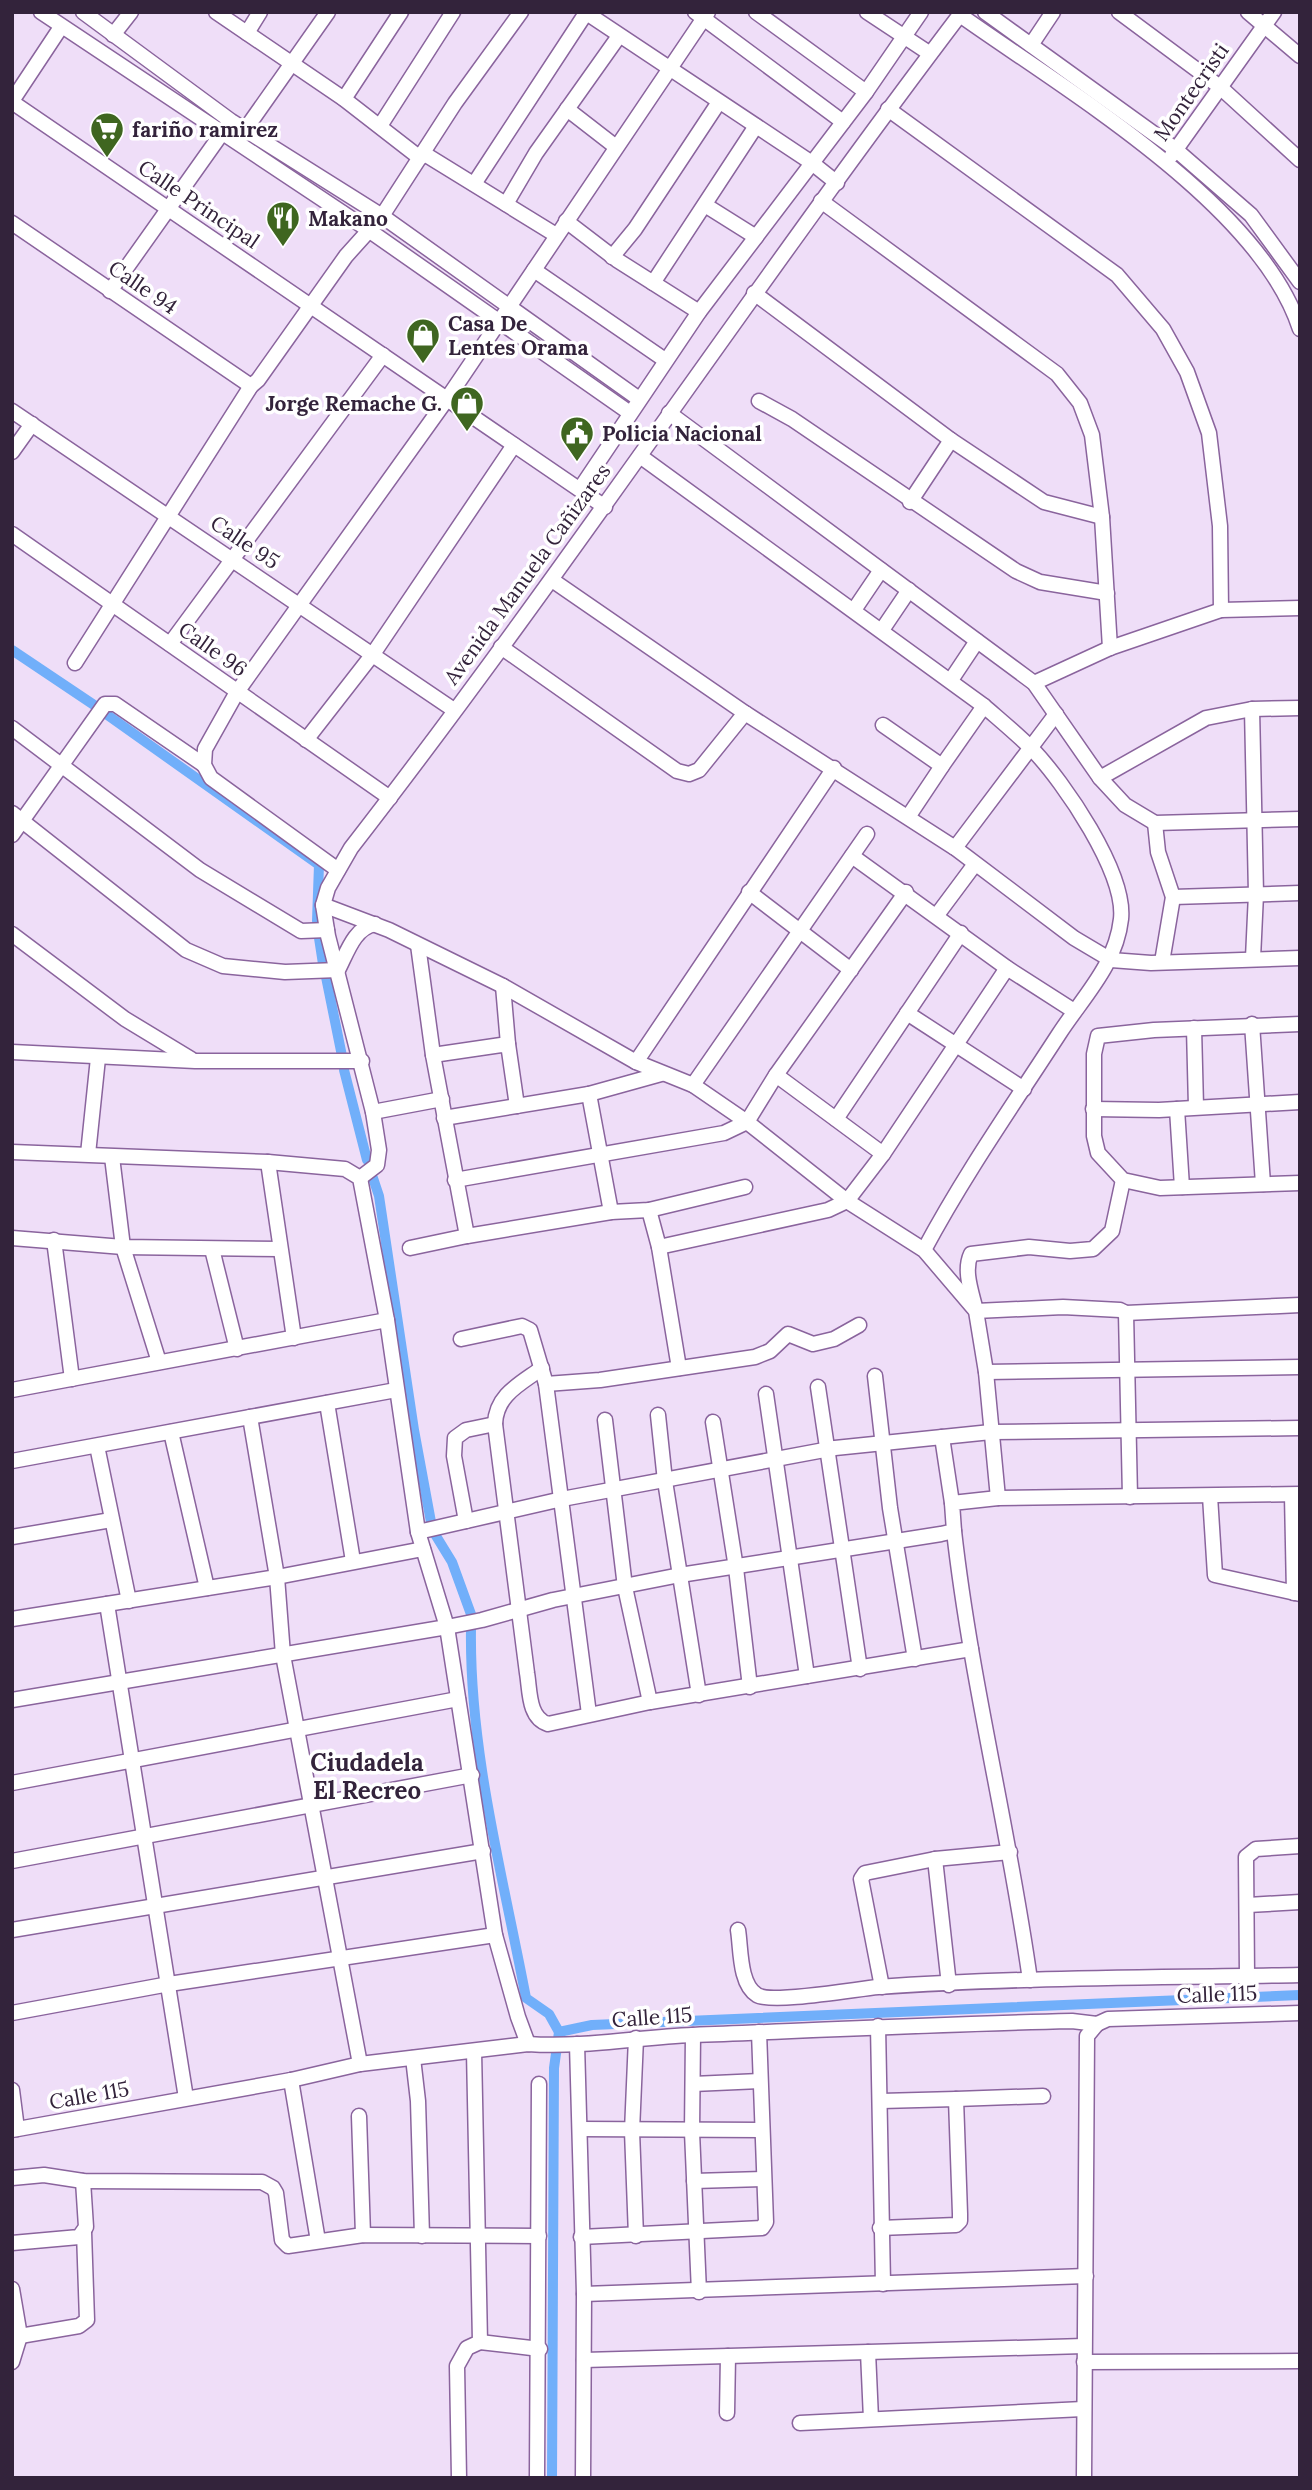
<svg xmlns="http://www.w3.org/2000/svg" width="1312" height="2490" font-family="Lora,serif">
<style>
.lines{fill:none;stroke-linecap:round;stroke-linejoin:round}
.canal{stroke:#71affa;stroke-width:10}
.minor-casing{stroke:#8a649d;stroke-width:17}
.minor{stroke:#fff;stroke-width:14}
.labels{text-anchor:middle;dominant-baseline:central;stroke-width:7;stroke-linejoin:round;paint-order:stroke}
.street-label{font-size:21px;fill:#33233b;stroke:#fff}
.poi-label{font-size:21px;font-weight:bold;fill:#33233b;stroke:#fff;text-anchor:start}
.quarter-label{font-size:24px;font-weight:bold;fill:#33233b;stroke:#fff}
</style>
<rect width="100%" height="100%" fill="#efdef8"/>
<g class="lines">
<g class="canal">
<polyline points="12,650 97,707"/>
<polyline points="106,714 319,865 317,921"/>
<polyline points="319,938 323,964"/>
<polyline points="326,977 342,1056"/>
<polyline points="344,1070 367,1160"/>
<polyline points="373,1178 379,1196 414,1430 431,1522"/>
<polyline points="433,1531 452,1562 472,1617"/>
<path d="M471,1628C469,1751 503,1876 526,1998L549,2014L559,2032"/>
<polyline points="552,2478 554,2068 559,2032 592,2025 1300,1995"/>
</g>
<g class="minor-casing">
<g id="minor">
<polyline points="41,12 367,229 630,413"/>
<polyline points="83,12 231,121 382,216 639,399"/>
<polyline points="216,12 344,99 420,158"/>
<polyline points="585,12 812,163 837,183"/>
<polyline points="695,12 843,122"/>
<polyline points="756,12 866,92"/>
<polyline points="867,12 929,53"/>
<polyline points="985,12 1175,149 1251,215 1300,282"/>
<polyline points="1119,12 1220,87 1300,160"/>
<polyline points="1248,12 1300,56"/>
<path d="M960,15C1064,89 1260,204 1300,329"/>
<polyline points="247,33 260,12"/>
<polyline points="113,35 131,12"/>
<polyline points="1031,45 1053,12"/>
<polyline points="344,99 401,12"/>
<polyline points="12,101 61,27"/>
<polyline points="12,102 605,507"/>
<polyline points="567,109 616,147"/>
<polyline points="888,109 1117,275 1163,329 1187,372 1209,433 1220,526 1221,610"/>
<polyline points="380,126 453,12"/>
<polyline points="245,130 328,12"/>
<polyline points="423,153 556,235"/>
<polyline points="1172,155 1274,12"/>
<polyline points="474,184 586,13"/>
<polyline points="821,201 1057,374 1080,403 1092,435 1102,517 1110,648"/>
<polyline points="506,204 536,153 619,36"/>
<polyline points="705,205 756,237"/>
<polyline points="566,221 617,260 699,312"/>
<polyline points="12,223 251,386"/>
<polyline points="612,257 635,229 719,102"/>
<polyline points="534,270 665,360"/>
<polyline points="653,283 756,126"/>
<polyline points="110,291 227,126"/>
<polyline points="754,293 951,440 1044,502 1102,517"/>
<polyline points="759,401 792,419 1016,571 1040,582 1107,593"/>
<polyline points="12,411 454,710"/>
<polyline points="669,413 1034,683 1100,778 1206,718 1252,709 1300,708"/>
<polyline points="12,452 32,424"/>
<path d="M640,456L984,706C1000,720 1017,734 1032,749C1064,782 1126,873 1121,919C1116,965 1083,997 1059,1034C1013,1105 964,1175 924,1250"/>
<polyline points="580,489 699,312 866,92 921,12"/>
<polyline points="910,502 951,440"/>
<polyline points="12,534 390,798"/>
<polyline points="552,580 745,713 955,848 1074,938 1111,960 1151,963 1300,958"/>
<polyline points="854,610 881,570"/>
<polyline points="882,630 909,590"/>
<polyline points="170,644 383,355"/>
<polyline points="501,647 677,771 689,774 699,770 745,713"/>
<polyline points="75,663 251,386 258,380 346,256 382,216 455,103 521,12"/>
<polyline points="951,680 977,641"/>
<polyline points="1034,683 1110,648 1221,610 1300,608"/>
<polyline points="1252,709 1256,894 1253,958"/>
<polyline points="883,725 942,766 908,817"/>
<polyline points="12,728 200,870 301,931 327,930"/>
<polyline points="306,740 373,654 514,445"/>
<polyline points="942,766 984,706"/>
<polyline points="1100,778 1125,805 1155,823 1300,819"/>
<path d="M12,813L186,950L223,966L285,972L338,970C347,953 354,928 375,924"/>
<polyline points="1155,823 1158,852 1173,897 1162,962"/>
<polyline points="12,835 105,704 115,704 204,765"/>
<polyline points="955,848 1056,714"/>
<polyline points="852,856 1007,968 1074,1011"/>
<polyline points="338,870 211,778 204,765 205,749 237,692 447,399 708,12"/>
<polyline points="749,892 851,970"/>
<polyline points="1173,897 1300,893"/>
<polyline points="937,915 975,864"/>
<polyline points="12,934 125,1019 191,1059"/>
<polyline points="418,945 433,1055 467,1236 611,1212 649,1210 745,1187"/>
<polyline points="503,986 508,1044"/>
<polyline points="907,1013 1024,1089"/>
<polyline points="1252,1024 1263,1184"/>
<polyline points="1300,1024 1154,1030 1098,1036 1094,1054 1094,1136 1098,1153 1123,1180 1160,1188 1300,1183"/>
<polyline points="1194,1028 1196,1107"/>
<polyline points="12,1052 195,1061 362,1061"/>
<polyline points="433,1055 508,1044 517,1106"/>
<polyline points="636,1062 834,768"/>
<polyline points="776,1075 883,1154"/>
<polyline points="693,1085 867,834"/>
<polyline points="589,1094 611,1212"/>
<polyline points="1093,1109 1159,1110 1300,1102"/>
<polyline points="1177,1109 1182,1187"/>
<polyline points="373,1112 442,1099"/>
<polyline points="444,1118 589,1094 661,1074"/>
<polyline points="836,1119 961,933"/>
<polyline points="12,1152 268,1162 345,1169 360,1178 387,1320 418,1532 447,1627 482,1620 553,1600 680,1575 941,1534 954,1531 952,1503 998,1498 986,1372 976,1311 924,1250 847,1201 747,1122 693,1085 636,1062 503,986 389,930 323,905"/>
<polyline points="88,1154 98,1058"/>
<polyline points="112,1157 123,1247 159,1362"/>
<polyline points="268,1162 294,1338"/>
<path d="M360,1178L377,1165L379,1150L373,1112L328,936L323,905L328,888L351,848C563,575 753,287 962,12"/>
<polyline points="455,1180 724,1133 747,1122 776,1075 906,892"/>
<path d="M1123,1180L1112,1231L1093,1249L1070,1251L1029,1247L971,1254C963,1271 972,1293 976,1311L1063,1307L1120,1310L1126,1313L1300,1305"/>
<polyline points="649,1210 659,1247 679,1368"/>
<polyline points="12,1238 123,1247 280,1249"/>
<polyline points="54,1240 72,1379"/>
<polyline points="659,1247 828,1210 847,1201 883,1154 1007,968"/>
<polyline points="410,1248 467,1236"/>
<polyline points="212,1249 237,1349"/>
<polyline points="1126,1313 1130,1497"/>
<polyline points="461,1339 522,1326 530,1330 546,1384 589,1714"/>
<path d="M542,1368C520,1384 496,1395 495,1424L527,1673C530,1690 528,1718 548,1724L650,1702L971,1649"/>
<polyline points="986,1372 1300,1367"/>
<polyline points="875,1376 890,1508 915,1659"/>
<polyline points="546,1384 600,1380 755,1357 770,1351 788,1334 813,1344 834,1339 859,1325"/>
<polyline points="818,1387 860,1669"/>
<polyline points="12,1390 387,1320"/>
<polyline points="766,1394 807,1676"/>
<polyline points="327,1403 353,1561"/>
<polyline points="658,1415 665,1481 699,1695"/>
<polyline points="250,1417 277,1577 283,1655 360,2064"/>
<polyline points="605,1420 625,1587 650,1702"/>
<polyline points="713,1422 736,1568 750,1687"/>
<polyline points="171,1432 207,1588"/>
<polyline points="942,1437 952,1503"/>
<polyline points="97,1446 129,1601"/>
<polyline points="12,1461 396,1390"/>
<polyline points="1292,1495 1294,1593"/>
<polyline points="1210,1496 1215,1575 1300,1594"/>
<polyline points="998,1498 1300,1494"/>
<polyline points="466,1521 454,1456 455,1438 466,1430 495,1424"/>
<path d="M954,1531C971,1682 1009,1829 1030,1980"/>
<polyline points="418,1532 562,1499 835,1448 991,1432 1300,1428"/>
<polyline points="12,1537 111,1520"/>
<polyline points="107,1604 186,2098"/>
<polyline points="12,1619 277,1577 423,1549"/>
<polyline points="12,1700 447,1627 495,1935 518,2017 528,2044"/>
<polyline points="12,1783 458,1699"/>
<polyline points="935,1859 949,1985"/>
<polyline points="12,1861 472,1775"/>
<polyline points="1248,1905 1300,1902"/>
<polyline points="12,1930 483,1851"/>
<path d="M738,1930C741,1948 739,1984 757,1995C771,2004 856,1989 878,1987C1018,1977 1159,1978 1300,1975"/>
<polyline points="1247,1976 1246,1857 1256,1849 1300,1846"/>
<polyline points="882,1987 861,1879 865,1873 935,1859 1010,1852"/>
<polyline points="12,2013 169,1984 495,1935"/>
<polyline points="878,2026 883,2284"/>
<polyline points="693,2035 692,2132 699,2292"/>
<polyline points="577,2044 584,2294 583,2478"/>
<polyline points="413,2058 418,2101 422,2236"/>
<polyline points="291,2080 318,2241"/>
<polyline points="693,2084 760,2081"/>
<polyline points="12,2090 17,2129"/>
<polyline points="956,2099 1043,2096"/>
<polyline points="359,2116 363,2235"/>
<polyline points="580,2129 761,2130"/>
<path d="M12,2130L291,2080L360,2064L528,2044C583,2048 639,2037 693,2035C820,2030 946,2024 1072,2021L1097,2024L1108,2019L1300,2013"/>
<polyline points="12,2178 44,2175 83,2181 262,2182 273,2188 276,2193 282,2240 288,2246 363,2235 539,2236"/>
<polyline points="694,2181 763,2179"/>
<polyline points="880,2228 956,2225 960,2221 960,2214 956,2099 881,2101"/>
<polyline points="636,2236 632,2131 636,2038"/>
<polyline points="581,2237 762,2228 766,2222 759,2032"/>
<polyline points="12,2243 79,2237 86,2227 83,2181"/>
<polyline points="12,2289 20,2336 12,2362"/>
<polyline points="584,2294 1086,2276"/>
<polyline points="20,2336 79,2326 87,2320 84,2232"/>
<polyline points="480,2342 540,2349"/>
<polyline points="868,2352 871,2419"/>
<polyline points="584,2360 1084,2346"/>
<polyline points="1084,2362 1300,2361"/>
<polyline points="727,2413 728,2356"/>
<polyline points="800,2423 1083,2409"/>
<polyline points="459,2478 457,2366 467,2348 480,2342 474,2051"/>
<polyline points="537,2478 539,2084"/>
<polyline points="1084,2478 1087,2036 1097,2024"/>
</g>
</g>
<use href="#minor" class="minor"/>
</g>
<defs>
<g id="supermarket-pin" transform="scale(1.75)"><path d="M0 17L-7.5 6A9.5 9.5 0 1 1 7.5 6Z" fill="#3f6620" stroke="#fff"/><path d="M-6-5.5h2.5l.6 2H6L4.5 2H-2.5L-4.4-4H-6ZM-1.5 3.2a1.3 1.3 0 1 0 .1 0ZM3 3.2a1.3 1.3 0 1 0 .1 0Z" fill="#fff"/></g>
<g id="restaurant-pin" transform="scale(1.75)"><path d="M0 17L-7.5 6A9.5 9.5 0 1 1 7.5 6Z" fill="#3f6620" stroke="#fff"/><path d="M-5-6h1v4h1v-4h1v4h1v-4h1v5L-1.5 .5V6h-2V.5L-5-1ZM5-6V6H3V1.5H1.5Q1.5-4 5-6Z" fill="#fff"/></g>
<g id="shop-pin" transform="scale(1.75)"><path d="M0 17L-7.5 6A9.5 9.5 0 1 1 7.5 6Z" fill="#3f6620" stroke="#fff"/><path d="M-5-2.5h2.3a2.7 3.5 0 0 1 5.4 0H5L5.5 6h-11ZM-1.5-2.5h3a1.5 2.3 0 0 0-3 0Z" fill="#fff"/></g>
<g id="civic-pin" transform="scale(1.75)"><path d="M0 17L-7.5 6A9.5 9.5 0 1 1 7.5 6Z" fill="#3f6620" stroke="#fff"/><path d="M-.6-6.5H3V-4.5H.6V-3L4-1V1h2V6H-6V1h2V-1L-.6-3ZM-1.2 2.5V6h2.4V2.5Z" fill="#fff"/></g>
</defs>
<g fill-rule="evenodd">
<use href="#supermarket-pin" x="107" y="129"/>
<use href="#restaurant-pin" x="283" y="218"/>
<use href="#shop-pin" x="423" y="335"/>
<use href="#shop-pin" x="467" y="403"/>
<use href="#civic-pin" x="577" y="433"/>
</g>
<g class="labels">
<g class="street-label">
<text transform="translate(1191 92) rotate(-55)">Montecristi</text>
<text transform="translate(199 204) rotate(34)">Calle Principal</text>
<text transform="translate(143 287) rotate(34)">Calle 94</text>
<text transform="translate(245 542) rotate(34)">Calle 95</text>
<text transform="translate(527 574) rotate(-54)">Avenida Manuela Cañizares</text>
<text transform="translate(213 649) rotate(35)">Calle 96</text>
<text transform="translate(1217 1994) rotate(-2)">Calle 115</text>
<text transform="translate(652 2017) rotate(-4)">Calle 115</text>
<text transform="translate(89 2095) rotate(-10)">Calle 115</text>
</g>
<g class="poi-label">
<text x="132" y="129">fariño ramirez</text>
<text x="308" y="218">Makano</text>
<text x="448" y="323">Casa De<tspan x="448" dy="24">Lentes Orama</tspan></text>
<text x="442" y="403" text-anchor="end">Jorge Remache G.</text>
<text x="602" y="433">Policia Nacional</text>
</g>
<g class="quarter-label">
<text x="367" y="1762">Ciudadela<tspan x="367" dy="28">El Recreo</tspan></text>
</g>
</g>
<rect width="1312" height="2490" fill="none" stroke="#33233b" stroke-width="28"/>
</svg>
